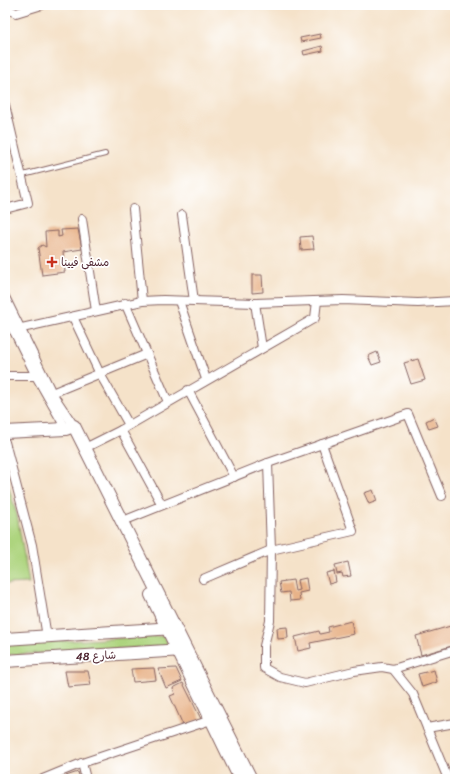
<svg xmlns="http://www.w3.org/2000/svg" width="460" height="784" font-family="Sriracha,'Playpen Sans Arabic',sans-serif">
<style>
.green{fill:#add47e;stroke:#7c7a54}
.building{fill:#e8b389}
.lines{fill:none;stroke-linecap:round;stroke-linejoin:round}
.service-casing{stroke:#866362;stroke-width:6}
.minor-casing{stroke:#866362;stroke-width:10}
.primary-casing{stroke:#866362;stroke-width:14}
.service{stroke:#fff;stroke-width:4}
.minor{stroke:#fff;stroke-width:8}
.primary{stroke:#fff;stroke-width:12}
.poi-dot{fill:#c8321e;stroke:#fff;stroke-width:1.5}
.labels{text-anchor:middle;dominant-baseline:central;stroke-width:3.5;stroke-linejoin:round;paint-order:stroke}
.poi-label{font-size:11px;fill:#4a1f2b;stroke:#fff;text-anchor:start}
.street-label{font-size:11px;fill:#4a1f2b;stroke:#fff}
</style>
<rect width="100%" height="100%" fill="#fff"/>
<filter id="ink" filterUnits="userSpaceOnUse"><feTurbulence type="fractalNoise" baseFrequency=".025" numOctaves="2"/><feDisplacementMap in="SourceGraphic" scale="8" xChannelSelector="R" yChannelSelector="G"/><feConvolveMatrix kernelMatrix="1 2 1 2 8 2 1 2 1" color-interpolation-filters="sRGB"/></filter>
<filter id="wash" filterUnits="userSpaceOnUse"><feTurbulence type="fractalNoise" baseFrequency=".012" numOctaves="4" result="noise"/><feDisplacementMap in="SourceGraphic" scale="16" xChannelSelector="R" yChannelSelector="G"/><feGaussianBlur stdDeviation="0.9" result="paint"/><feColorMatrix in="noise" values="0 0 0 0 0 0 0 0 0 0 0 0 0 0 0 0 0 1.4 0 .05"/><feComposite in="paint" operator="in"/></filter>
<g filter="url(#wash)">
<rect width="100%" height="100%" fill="#f5e2c9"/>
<g class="green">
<polygon points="5,474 17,515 29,583 5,584"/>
<polygon points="164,636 169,646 5,655 5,644"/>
</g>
<g id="blocks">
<g class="building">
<polygon points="320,34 321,38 301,42 300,38"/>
<polygon points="322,46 323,51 304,55 303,51"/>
<polygon points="78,229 82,249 63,252 65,272 42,275 38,248 42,245 46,247 45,232 58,231 58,237 62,236 61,230"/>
<polygon points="312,236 314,249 301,250 300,237"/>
<polygon points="252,275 262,275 263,292 252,293"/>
<polygon points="377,352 381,362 372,365 368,356"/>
<polygon points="418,359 425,380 411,384 404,363"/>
<polygon points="434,417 438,426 429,429 426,421"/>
<polygon points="373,490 377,501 369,504 364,493"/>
<polygon points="348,562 351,576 343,577 342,573 337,574 335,565"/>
<polygon points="334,571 336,582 329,584 326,573"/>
<polygon points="306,578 308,591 299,593 300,600 290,601 289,592 281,593 279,582 293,580 295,591 299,590 297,580"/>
<polygon points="351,621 354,634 310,643 311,648 298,651 295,637 319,631 320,634 329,632 328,627"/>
<polygon points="454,625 455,645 421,655 416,636"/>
<polygon points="287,627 288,638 278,639 277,628"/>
<polygon points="154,668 156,680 133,682 131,669"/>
<polygon points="176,668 182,681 166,688 158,669"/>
<polygon points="434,670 437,682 422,687 418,674"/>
<polygon points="65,671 88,671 91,685 68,687"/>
<polygon points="183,683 201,719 183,725 170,696 175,694 173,688"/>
<polygon points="78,772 80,779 67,779 66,776"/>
</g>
</g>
</g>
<g filter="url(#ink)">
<use href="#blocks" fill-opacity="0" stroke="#866362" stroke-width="1"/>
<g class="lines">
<g class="service-casing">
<polyline id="service" points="23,175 105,154"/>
</g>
<g class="minor-casing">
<g id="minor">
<polyline points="5,8 16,13 42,5"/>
<polyline points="5,105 28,203 5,209"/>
<polyline points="133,209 142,301"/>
<polyline points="182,215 194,301"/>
<polyline points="82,219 96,311"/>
<polyline points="5,297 52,393 74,426"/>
<polyline points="179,301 206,379"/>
<polyline points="125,303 168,402"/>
<polyline points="255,303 262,348"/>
<polyline points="5,313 36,376 66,429"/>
<polyline points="73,317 100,374 129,425"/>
<polyline points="13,330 142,301 163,300 255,303 343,300 418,303 455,301"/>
<polyline points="5,376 36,376"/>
<polyline points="188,390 234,477"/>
<polyline points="52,393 147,354"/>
<polyline points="121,430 162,505"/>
<polyline points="5,442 32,545 47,637"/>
<polyline points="85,448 121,430 315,318 317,301"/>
<polyline points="268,463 271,550 270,621 264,646 264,668 280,677 305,683 354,671 382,667 393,669 455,650"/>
<polyline points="123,521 268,463 408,414 442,496"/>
<polyline points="203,579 271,550 353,531 322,444"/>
<polyline points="393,669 413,694 448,779"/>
<polyline points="427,728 455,723"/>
<polyline points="82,763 86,779"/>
<polyline points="43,779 82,763 211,720"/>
</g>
</g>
<g class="primary-casing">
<g id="primary">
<polyline points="5,432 66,429 74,426 251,779"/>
<polyline points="151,595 240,779"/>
<polyline points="5,639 174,628"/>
<polyline points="5,661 183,650"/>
</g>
</g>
<use href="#service" class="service"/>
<use href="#minor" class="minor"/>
<use href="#primary" class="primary"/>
</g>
</g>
<path class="poi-dot" d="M50 256h4v4h4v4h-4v4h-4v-4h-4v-4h4z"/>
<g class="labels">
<g class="poi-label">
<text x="61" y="262">مشفى فيينا</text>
</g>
<g class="street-label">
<text transform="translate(96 656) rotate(-3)">48 شارع</text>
</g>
</g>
<rect width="460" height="784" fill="none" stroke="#fff" stroke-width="20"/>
</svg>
